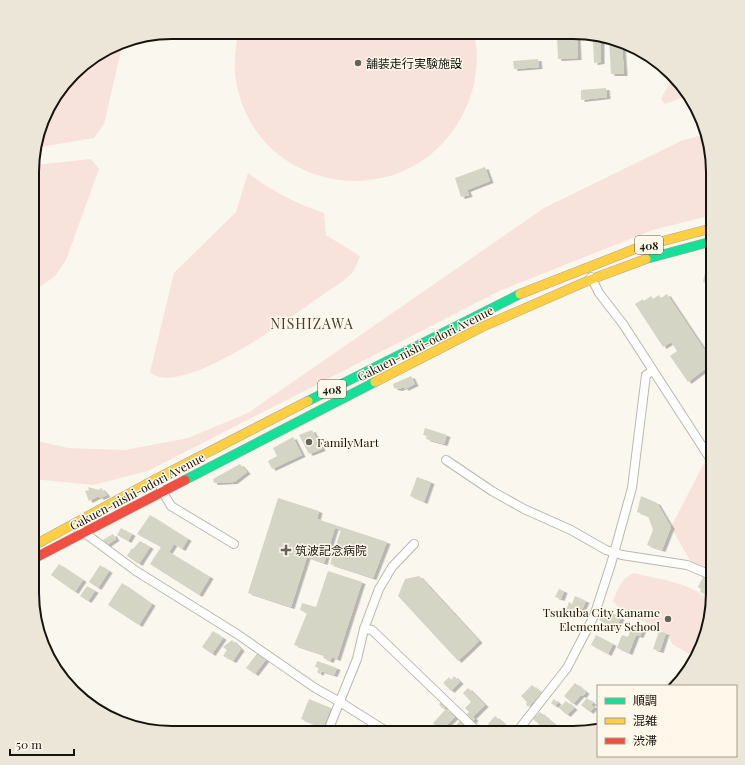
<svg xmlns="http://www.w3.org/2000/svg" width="745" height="765" font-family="'Playfair Display','Noto Sans JP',serif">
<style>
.green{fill:#f8e3dc}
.building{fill:#d5d5c5;filter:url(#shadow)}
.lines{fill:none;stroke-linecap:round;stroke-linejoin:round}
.street-casing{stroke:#bab8b1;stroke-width:10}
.fast-casing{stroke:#b0a69b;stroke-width:10}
.slow-casing{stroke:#b0a69b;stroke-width:10}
.jam-casing{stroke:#b0a69b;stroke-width:10}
.street{stroke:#fefefd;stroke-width:8}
.fast{stroke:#16e098;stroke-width:9}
.slow{stroke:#ffcf43;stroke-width:9}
.jam{stroke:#f24e42;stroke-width:9}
.poi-dot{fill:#66635d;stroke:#fff8ea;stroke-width:1.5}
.labels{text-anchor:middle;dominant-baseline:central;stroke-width:3;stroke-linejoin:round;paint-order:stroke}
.shield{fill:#fff8ea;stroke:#5c5851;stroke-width:1}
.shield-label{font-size:11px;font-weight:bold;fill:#16140f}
.poi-label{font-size:12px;fill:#16140f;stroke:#fff8ea;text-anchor:start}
.street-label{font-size:12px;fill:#16140f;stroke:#fff8ea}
.quarter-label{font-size:14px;letter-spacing:1px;fill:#433e33;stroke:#fff8ea}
.rim{fill:none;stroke:#16140f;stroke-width:2}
</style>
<defs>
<filter id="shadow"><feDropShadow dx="3.5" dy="2" stdDeviation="0" flood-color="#0004"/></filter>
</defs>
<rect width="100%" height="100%" fill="#faf7ef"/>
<g class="green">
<path d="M238,32L474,33C480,59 476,88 464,112C411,221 249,195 235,74C234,60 236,46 238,32Z"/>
<polygon points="123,42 104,124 94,138 35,148 51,102 80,67"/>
<polygon points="672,78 689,95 665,104 661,99"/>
<polygon points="703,135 713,163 713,215 653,230 499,291 148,471 93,485 33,479 33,440 68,448 125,450 188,438 248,413 544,208 683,140"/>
<polygon points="91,159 99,169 66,260 55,276 37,289 34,337 35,165"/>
<path d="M248,173C272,191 296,203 324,213L326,235L360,256C358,261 356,268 353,272C345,281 331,289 321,296C293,316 180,400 150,372L174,273L236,212Z"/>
<polygon points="704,463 713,478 713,573 692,564 671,527"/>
<path d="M634,573C660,580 694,582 712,604L699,648L689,654L672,644L669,635L621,610L613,601C618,589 621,578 634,573Z"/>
</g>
<g class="building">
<polygon points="577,37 578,58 558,59 557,38"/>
<polygon points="609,39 622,44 624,74 611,74"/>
<polygon points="593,41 601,41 601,62 594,63"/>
<polygon points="538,59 539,67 514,69 513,61"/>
<polygon points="606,88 607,97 581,100 581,90"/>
<polygon points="485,167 490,181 467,190 469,195 461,197 455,178"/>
<polygon points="713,261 713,288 712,290 707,288 708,283 703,282 707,264"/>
<polygon points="667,294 713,363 688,382 670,356 677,351 671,342 663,347 635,304 643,299 644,301 651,296 653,299 659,295 661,298"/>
<polygon points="411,376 415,384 405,389 404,387 399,389 394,388 393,384"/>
<polygon points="425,428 447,435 444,444 426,439 427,436 423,435"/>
<polygon points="312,430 322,449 309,454 299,435"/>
<polygon points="293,437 302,455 272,469 268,461 277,456 273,448"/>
<polygon points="240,464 247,472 234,482 214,483 213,479"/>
<polygon points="417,477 431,482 424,502 410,496"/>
<polygon points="88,487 99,490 101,488 107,495 100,498 99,496 89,501 85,491 89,490"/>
<polygon points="641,496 657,503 671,527 662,550 647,545 653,530 648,516 637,512"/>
<polygon points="278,498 319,511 317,519 387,542 373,578 330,564 341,530 335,528 324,563 307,557 291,607 248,593"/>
<polygon points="150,515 188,539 182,549 174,544 169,552 210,577 199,595 150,564 161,547 137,534"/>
<polygon points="121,528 132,534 128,541 117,535"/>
<polygon points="113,534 116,539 107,545 103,540"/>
<polygon points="140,541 150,547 139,564 127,556 132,548 133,549"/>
<polygon points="59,564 83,580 75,592 51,575"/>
<polygon points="100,565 109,571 98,588 89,582"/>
<polygon points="328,571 362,582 337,659 332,657 330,661 323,658 324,655 294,645 307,613 300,610 302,603 316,607"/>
<polygon points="704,575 713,580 707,595 700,592 701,589 698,587"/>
<polygon points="419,576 479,641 458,661 398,596 405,579"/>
<polygon points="122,583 152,604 139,625 108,605"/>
<polygon points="87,586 95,591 88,601 80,596"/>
<polygon points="559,589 564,591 561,599 555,597"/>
<polygon points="575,596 586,601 579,616 566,610 569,602 572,604"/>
<polygon points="605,609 621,618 615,629 599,620"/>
<polygon points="632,625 643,629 640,636 636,635 629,653 617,648 622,635 628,637"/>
<polygon points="213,631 223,638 212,654 202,647"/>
<polygon points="659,631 666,633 660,651 653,649"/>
<polygon points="596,635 613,644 608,654 591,645"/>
<polygon points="232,640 241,649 233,661 223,656 227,650 223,647"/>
<polygon points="259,651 268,657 255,674 246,668"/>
<polygon points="317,661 337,668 334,675 321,671 320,674 317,672 319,668 315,667"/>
<polygon points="454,676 460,682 451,691 443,683 449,677 451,680"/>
<polygon points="575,683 586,692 583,696 581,695 573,704 564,696"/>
<polygon points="532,685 541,693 528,707 526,704 527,702 521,696"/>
<polygon points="468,688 485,705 473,717 475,719 472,722 466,715 469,712 465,708 471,702 463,693"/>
<polygon points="587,698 593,703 591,705 594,707 590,712 581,705"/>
<polygon points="309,699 331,708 323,728 301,719"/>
<polygon points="554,699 558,703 555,706 551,703"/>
<polygon points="442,701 446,706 443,709 439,704"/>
<polygon points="566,701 574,708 567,715 559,708"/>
<polygon points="446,709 455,717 441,731 433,723"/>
<polygon points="540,712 563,732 562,733 549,733 533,719"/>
<polygon points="495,716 510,729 506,733 498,733 488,724"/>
<polygon points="461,720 469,728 465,733 457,733 453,728"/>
<polygon points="448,727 454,733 444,731"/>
</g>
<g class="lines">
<g class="street-casing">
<g id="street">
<polyline points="591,277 599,293 623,324 713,463"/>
<polyline points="704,449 713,443"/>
<polyline points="446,460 492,491 524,509 571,530 606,550 622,555 687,565 713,576"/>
<polyline points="161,489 171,506 234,544"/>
<polyline points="82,531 136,571 237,634 315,688 340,702 389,733"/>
<polyline points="364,629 372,630 479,733"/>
<polyline points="327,733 357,659 364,629 379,589 392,567 414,544"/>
<polyline points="516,733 567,668 594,616 611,564 632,488 646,375 652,371"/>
</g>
</g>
<g class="fast-casing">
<g id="fast">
<polyline points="646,259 713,241"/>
<polyline points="308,401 520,294"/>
<polyline points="185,480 375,382"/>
</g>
</g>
<g class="slow-casing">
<g id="slow">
<polyline points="520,294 640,247 713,228"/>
<polyline points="375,382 482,327 592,279 646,259"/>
<polyline points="33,546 156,479 308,401"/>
</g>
</g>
<g class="jam-casing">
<polyline id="jam" points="33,559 185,480"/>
</g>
<use href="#street" class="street"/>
<use href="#fast" class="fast"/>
<use href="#slow" class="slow"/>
<use href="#jam" class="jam"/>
</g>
<g class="poi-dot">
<circle cx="358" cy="63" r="4"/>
<circle cx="309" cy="442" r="4"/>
<path d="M284 544h4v4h4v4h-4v4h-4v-4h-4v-4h4z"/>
<circle cx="668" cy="619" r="4"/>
</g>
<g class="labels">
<g class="shield">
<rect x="635" y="236" width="28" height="18" rx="3"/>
<rect x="318" y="380" width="28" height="18" rx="3"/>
</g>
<g class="shield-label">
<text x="649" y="245">408</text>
<text x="332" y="389">408</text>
</g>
<g class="poi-label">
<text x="366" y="63">舗装走行実験施設</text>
<text x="317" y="442">FamilyMart</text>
<text x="295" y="550">筑波記念病院</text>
<text x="660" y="612" text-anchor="end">Tsukuba City Kaname<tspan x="660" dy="14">Elementary School</tspan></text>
</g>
<g class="street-label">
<text transform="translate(425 343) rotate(-27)">Gakuen-nishi-odori Avenue</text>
<text transform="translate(137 491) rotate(-28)">Gakuen-nishi-odori Avenue</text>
</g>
<g class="quarter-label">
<text x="312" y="323">NISHIZAWA</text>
</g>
</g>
<path d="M0 0H745V765H0ZM172 39H573A133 133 0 0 1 706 172V593A133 133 0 0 1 573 726H172A133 133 0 0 1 39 593V172A133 133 0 0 1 172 39Z" fill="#ece6d8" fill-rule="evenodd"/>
<path class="rim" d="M172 39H573A133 133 0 0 1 706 172V593A133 133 0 0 1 573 726H172A133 133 0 0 1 39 593V172A133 133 0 0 1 172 39Z"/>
<rect x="597" y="685" width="140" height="72" fill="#fff8ea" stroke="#a29d92"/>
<rect x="605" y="698" width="20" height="6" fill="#16e098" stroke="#a29d92"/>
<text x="633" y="705" font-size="12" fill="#16140f">順調</text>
<rect x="605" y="718" width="20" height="6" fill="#ffcf43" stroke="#a29d92"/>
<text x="633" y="725" font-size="12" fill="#16140f">混雑</text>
<rect x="605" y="738" width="20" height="6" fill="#f24e42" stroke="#a29d92"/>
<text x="633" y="745" font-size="12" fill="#16140f">渋滞</text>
<path d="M10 749v6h64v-6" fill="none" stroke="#16140f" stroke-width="2"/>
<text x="16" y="749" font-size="12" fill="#16140f" stroke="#fff8ea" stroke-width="3" paint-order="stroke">50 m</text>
</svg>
